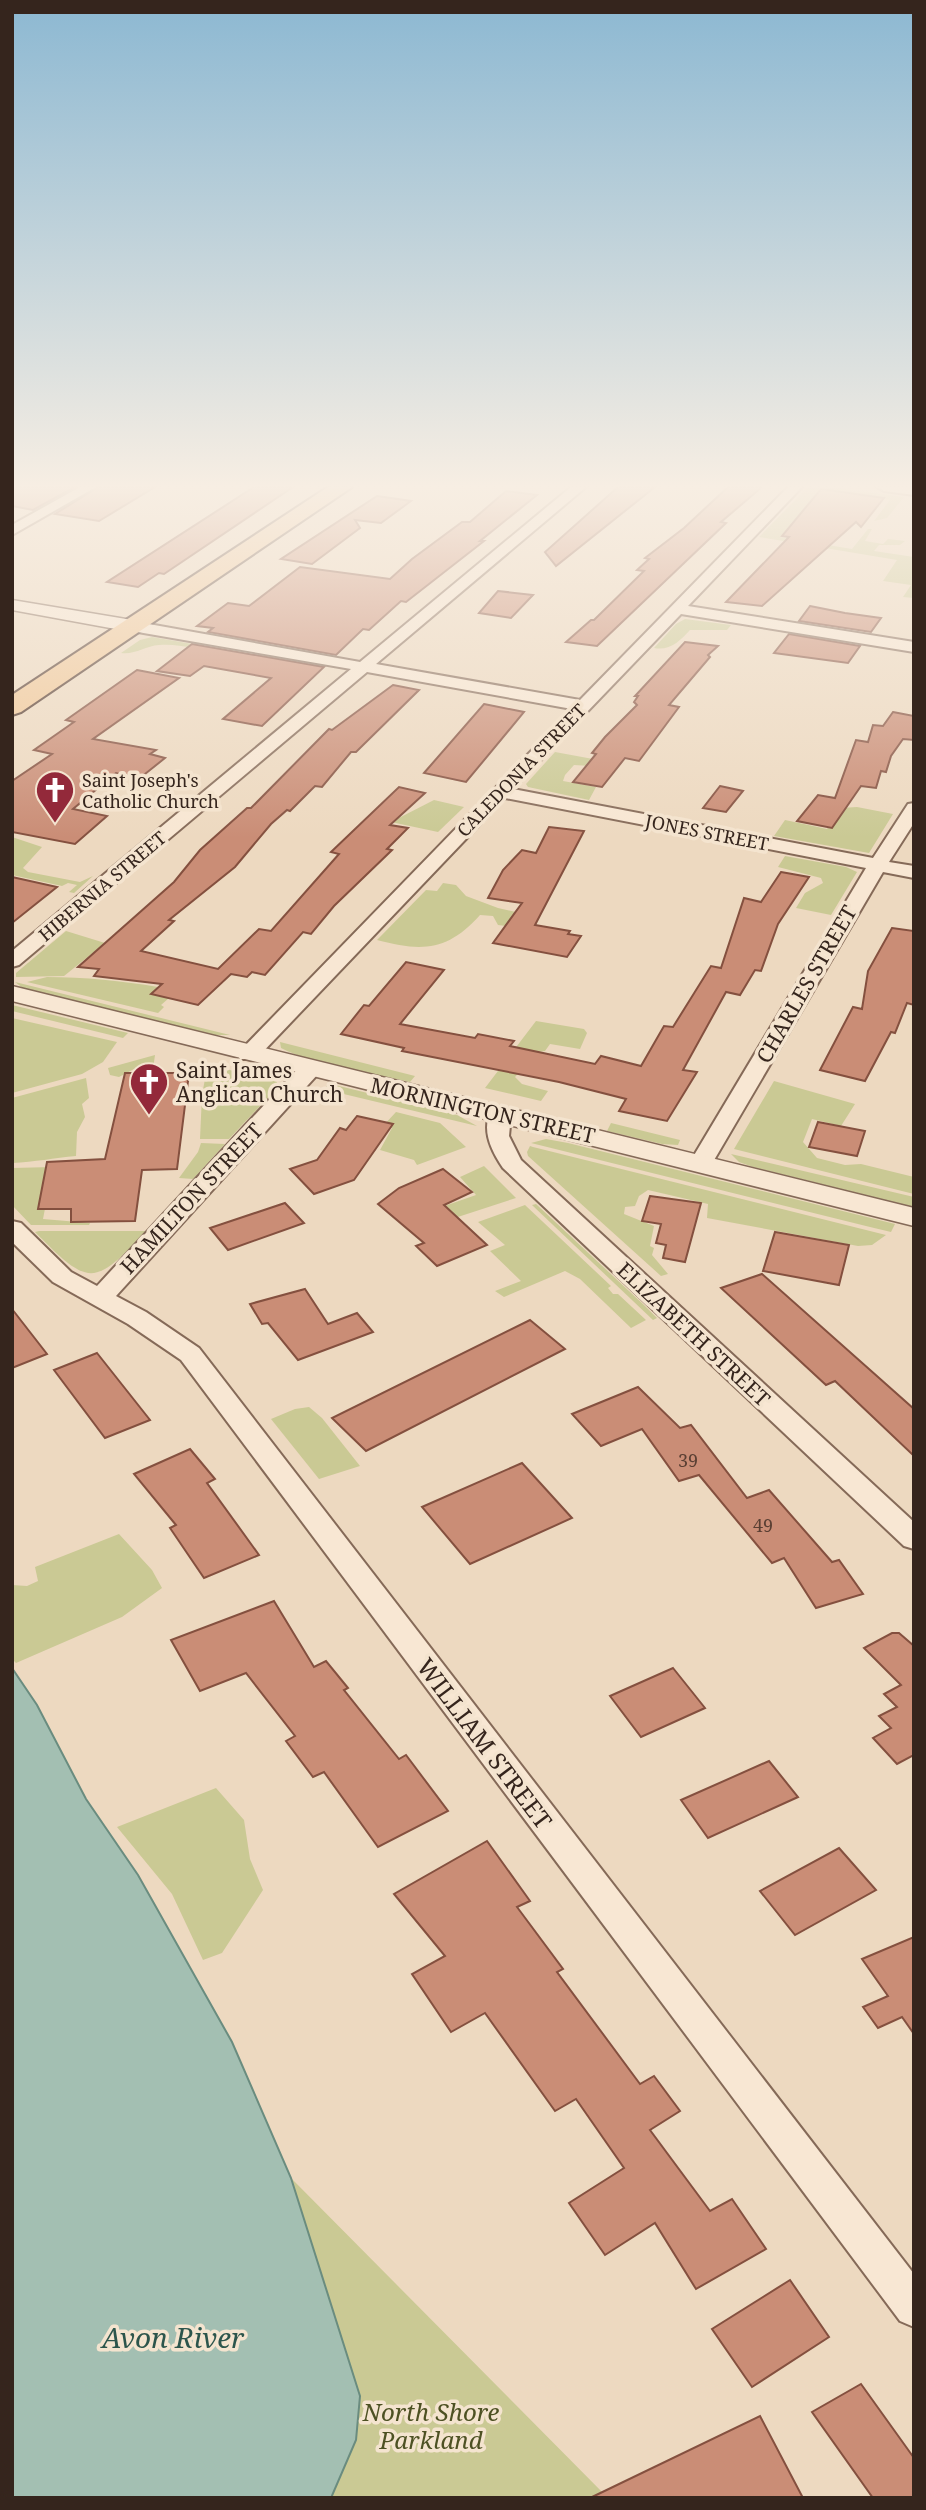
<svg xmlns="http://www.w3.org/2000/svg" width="926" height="2510" font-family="'Noto Serif',serif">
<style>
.green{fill:#cac994}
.water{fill:#a3bfb2;stroke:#6a8c7f;stroke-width:2}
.building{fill:#ca8d76;stroke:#84503f;stroke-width:2}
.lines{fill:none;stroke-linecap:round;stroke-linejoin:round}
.minor-casing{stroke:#856a58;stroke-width:4}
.tertiary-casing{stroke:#856a58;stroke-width:3}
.primary-casing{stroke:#53392d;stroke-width:4}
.minor{fill:#f8e7d3;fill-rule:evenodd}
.tertiary{fill:#f8e7d3;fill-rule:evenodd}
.primary{fill:#f0c797;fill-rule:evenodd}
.labels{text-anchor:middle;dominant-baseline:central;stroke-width:7;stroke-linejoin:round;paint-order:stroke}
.far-street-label{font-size:18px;fill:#35251d;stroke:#f4e4cf}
.far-poi-label{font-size:18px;fill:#35251d;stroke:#f4e4cf;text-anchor:start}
.number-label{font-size:18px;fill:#5a3f33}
.street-label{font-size:21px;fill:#35251d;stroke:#f4e4cf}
.poi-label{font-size:21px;fill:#35251d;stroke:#f4e4cf;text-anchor:start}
.near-street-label{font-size:24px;fill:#35251d;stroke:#f4e4cf}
.near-park-label{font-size:24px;font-style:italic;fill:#4d5123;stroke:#f4e4cf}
.near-water-label{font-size:28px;font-style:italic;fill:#2c554c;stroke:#f4e4cf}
</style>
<rect width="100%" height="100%" fill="#edd9c0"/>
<g class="green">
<polygon points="808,487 828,487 904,497 887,518 874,521 890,500 820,490 780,537 852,549 868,529 872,529 865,541 883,544 888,539 905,541 900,545 879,545 874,551 914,557 914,598 903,597 911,585 883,581 897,560 759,537"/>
<path d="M685,619L731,625L727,630H690C680,641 670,651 654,648L676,624Z"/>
<path d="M152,637L227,650L219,653C200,650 178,643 159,645C145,646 135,655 121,653L140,640Z"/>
<polygon points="555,752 593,759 608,767 574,765 565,775 563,781 596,787 589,800 528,787 526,784"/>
<polygon points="434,800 464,807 438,832 391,822"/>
<polygon points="857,807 893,814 869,853 774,836 785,820 827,829 841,808"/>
<polygon points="12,837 42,847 23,868 28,872 80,882 93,876 74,893 69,892 77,885 68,883 62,886 12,875"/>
<polygon points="785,856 846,867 857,872 831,915 796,908 805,893 823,883 821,878 778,867"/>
<path d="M443,883L456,885L466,896L498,908L529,915L513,927L498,925L493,916L480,915C448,951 422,952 377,940L426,890L437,891Z"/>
<polygon points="66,931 105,943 64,976 16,977 16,973"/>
<path d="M47,977C84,977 123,981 158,987L155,994L169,998L161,1005L164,1007L158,1013L27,982Z"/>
<polygon points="15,982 230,1035 215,1035 24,989"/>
<polygon points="12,1005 128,1033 123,1038 12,1011"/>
<polygon points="12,1018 117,1042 103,1062 82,1074 12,1093"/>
<polygon points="536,1021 584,1029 587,1033 580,1049 550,1044 545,1051 538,1052 515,1077 522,1084 548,1091 541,1101 485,1088"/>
<path d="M280,1042L415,1076L410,1082C374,1074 312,1064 281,1048Z"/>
<polygon points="155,1055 153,1069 134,1069 119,1077 110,1075 108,1068"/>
<polygon points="210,1065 277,1082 278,1087 229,1139 200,1139 202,1095 207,1068"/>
<path d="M86,1078L89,1098L82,1104L85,1117L77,1132L76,1156C54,1158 35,1162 12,1163V1098Z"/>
<polygon points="774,1081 855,1104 841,1126 812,1119 803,1142 817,1158 845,1165 861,1164 914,1177 914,1194 734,1149"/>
<polygon points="335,1085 457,1115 477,1126 327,1090 326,1086"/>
<polygon points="396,1112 440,1123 466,1147 417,1165 414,1160 380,1150 392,1128 384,1125"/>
<polygon points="611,1123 680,1140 678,1145 662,1144 607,1131"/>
<polygon points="546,1139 568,1143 895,1224 891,1232 870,1227 531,1143"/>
<polygon points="201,1143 225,1144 193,1179 179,1178 198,1152"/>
<polygon points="530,1146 533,1147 886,1235 872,1245 858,1246 707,1218 708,1204 648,1190 639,1196 635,1206 625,1207 624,1214 654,1226 650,1246 654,1248 652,1255 668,1274 661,1276 528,1156 527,1152"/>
<polygon points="731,1154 914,1197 914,1207 753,1167 739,1162"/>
<polygon points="484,1166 516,1198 421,1229 410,1218 476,1195 460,1177"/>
<polygon points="53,1167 43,1219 90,1223 89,1225 31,1225 12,1205 12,1168"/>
<polygon points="536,1204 644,1305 657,1318 653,1320 532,1205"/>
<polygon points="525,1205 611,1286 608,1288 613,1294 618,1294 646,1320 631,1328 580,1279 565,1271 504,1297 495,1291 521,1281 490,1251 505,1245 478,1222"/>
<path d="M39,1231H146C94,1287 89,1287 35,1232Z"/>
<polygon points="309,1407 322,1418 360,1466 319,1479 271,1419 295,1409"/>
<polygon points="119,1534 152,1570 162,1588 122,1617 16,1663 12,1659 12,1585 27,1586 38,1581 35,1567"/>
<polygon points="216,1788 244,1820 250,1859 263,1890 222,1953 203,1960 172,1894 117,1827"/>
<polygon points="291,2178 608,2498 331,2498 356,2440 360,2396"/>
</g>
<polygon class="water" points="12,1668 37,1705 86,1799 138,1875 232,2042 291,2178 360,2396 356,2440 331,2498 12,2498"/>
<g class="building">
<polygon points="12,487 75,487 33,510 12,506"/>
<polygon points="98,487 155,487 99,521 55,514"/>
<polygon points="254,487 293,487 164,574 159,573 138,587 107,582"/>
<polygon points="618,487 655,487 556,566 545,552"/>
<polygon points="728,487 762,487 721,522 726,523 597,646 566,642 591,620 594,620 644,571 637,570 649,559 645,558 684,528"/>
<polygon points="821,489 884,498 861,527 856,522 762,606 726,602 789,537 782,536"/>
<polygon points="506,491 537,495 480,541 484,541 406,602 401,601 369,630 363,629 336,655 208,632 213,628 197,626 228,603 249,606 300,567 390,579 412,559 462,522 470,522"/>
<polygon points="377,496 411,501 381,523 355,520 360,528 312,564 281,559"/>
<polygon points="498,591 533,595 511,618 479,613"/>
<polygon points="810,606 845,613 881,618 871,632 799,621"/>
<polygon points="789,634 860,646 848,663 774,653"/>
<polygon points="685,642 718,646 708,655 710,657 669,705 679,707 639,761 625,758 602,787 573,782 596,754 592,753 605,737 637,705 634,702 638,696 635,696"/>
<polygon points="192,644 324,667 262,726 223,719 271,678 204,666 190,676 157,671"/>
<polygon points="137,670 179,678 93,739 156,750 150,754 165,758 140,778 116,773 73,809 107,816 75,844 12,832 12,781 52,754 34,750 74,722 66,720"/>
<polygon points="393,685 419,690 356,752 351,752 322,787 315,786 290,811 287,810 271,824 235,867 169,920 174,921 141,951 218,969 259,929 271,931 339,854 331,852 399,787 425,793 390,825 408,828 387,849 392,850 334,906 311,934 303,932 265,975 252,972 247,977 231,974 198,1005 151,994 162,984 94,976 99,969 78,967 174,882 200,850 247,808 251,808 329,729 332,730"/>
<polygon points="484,704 524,712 466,782 424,773"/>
<polygon points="893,712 914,716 914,740 903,739 891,756 886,772 881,771 876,788 861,786 832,828 797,821 818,795 835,798 856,740 868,742 873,725 883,726"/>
<polygon points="720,786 743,791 726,812 703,808"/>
<polygon points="549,827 584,831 535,925 570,931 568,934 581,936 567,957 493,943 522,903 488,898 503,870 522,850 536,853"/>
<polygon points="781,872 809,877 778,924 761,971 755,970 740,995 726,992 683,1070 697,1072 667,1121 619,1111 626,1099 559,1082 402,1051 404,1048 341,1034 364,1005 369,1006 406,962 444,970 400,1024 475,1038 478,1034 514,1041 510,1046 595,1064 601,1056 641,1066 664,1026 673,1027 711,966 721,968 744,898 761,902"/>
<polygon points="12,877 57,887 12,923"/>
<polygon points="892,928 914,931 914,1005 907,1003 895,1033 891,1032 865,1081 820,1070 853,1007 862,1009 868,971"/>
<polygon points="125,1073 189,1073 177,1169 142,1170 135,1221 71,1222 71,1209 38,1209 47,1162 105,1159"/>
<polygon points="357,1116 393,1124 354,1180 314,1194 290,1169 317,1160 340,1128 346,1130"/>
<polygon points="818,1122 865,1131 857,1156 809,1147"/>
<polygon points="443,1169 472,1192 444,1205 487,1245 437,1266 416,1246 424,1243 378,1204 399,1188"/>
<polygon points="650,1196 701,1203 685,1262 663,1258 666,1245 656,1243 661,1224 642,1221"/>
<polygon points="285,1203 304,1223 228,1250 210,1228"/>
<polygon points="775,1232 849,1245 839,1285 763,1271"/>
<polygon points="762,1274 914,1409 914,1456 835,1381 826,1385 721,1288"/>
<polygon points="305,1289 328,1324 357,1313 373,1332 298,1360 268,1323 262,1324 250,1304"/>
<polygon points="12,1309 47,1354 12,1368"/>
<polygon points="530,1320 565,1349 366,1451 332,1418"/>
<polygon points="97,1353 150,1420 105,1438 54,1370"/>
<polygon points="638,1387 680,1428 691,1425 747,1498 769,1490 832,1562 839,1560 863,1594 816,1608 784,1558 772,1563 699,1475 679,1481 642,1429 601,1446 572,1414"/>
<polygon points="190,1449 215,1479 207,1483 259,1555 204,1578 170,1528 176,1525 134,1474"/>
<polygon points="522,1463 572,1518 470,1564 422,1507"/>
<polygon points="274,1601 314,1667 326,1661 348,1688 344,1690 399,1759 406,1755 448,1811 378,1847 324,1772 313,1777 286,1741 295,1736 246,1673 200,1691 171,1640"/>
<polygon points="892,1633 899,1633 914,1646 914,1755 897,1764 873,1738 891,1728 879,1716 897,1707 884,1694 901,1685 864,1648"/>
<polygon points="673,1668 705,1708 641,1737 610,1696"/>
<polygon points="769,1761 798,1797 708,1838 681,1800"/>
<polygon points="487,1841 530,1901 517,1907 563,1969 557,1972 640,2084 654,2076 680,2111 650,2130 710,2211 732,2199 766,2249 696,2289 655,2223 605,2255 569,2203 624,2168 576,2099 555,2111 485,2013 451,2032 412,1974 445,1956 394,1894"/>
<polygon points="839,1848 876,1890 795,1935 760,1891"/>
<polygon points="914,1937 914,2034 902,2017 878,2028 863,2007 888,1996 862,1959"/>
<polygon points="790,2280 829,2337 752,2387 712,2329"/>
<polygon points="861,2384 914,2458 914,2498 873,2498 812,2412"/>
<polygon points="760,2416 803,2498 590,2498"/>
</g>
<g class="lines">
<g class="minor-casing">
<g id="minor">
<polygon points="80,487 96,487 12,535 12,525"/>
<polygon points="571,487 586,487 376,664 580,700 788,487 802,487 688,606 914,642 914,652 681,614 513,789 873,858 908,804 914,803 914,823 889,862 914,866 914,878 883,872 710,1167 694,1167 690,1162 866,868 505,798 256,1059 240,1059 237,1054 572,709 367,672 19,965 12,967 12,951 351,669 132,631 127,629 124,626 127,623 132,621 360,662"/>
<polygon points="877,487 914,487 914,495 884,491"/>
<polygon points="310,1062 318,1064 321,1069 318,1074 116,1296 146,1312 199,1348 914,2274 914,2327 900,2321 181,1360 128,1324 53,1282 12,1242 12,1221 21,1223 71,1272 97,1286 302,1064"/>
<path d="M500,1108L508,1110L511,1115L509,1136L521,1160L914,1522V1549L904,1546L503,1168C492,1152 480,1129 492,1110Z"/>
</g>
</g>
<g class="tertiary-casing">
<g id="tertiary">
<polygon points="12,600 132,620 141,626 132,632 12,610"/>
<polygon points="12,986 914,1208 914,1226 12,1001"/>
</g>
</g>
<g class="primary-casing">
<polygon id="primary" points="328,487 352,487 21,712 12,715 12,695"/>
</g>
<use href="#minor" class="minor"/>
<use href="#tertiary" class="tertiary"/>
<use href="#primary" class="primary"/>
</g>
<linearGradient id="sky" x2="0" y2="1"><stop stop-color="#8cb8d2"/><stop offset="0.58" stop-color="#f7eee3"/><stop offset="1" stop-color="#f7eee3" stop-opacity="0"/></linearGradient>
<rect width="926" height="838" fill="url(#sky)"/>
<defs>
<g id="church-pin" transform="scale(2.0125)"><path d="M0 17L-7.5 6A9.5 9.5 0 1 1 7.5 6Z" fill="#93293a" stroke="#f4e4cf"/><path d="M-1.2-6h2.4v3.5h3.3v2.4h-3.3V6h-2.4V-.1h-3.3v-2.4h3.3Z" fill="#fff"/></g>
</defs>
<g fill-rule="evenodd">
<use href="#church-pin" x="55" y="790"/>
<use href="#church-pin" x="149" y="1082"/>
</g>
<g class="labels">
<g class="far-street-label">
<text transform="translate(521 770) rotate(-46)">CALEDONIA STREET</text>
<text transform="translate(707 832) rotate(11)">JONES STREET</text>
<text transform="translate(102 886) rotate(-40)">HIBERNIA STREET</text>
</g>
<g class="far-poi-label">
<text x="82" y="780">Saint Joseph's<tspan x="82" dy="21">Catholic Church</tspan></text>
</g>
<g class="number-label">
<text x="688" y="1460">39</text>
<text x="763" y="1525">49</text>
</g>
<g class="street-label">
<text transform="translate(806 984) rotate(-60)">CHARLES STREET</text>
<text transform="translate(483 1110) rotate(13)">MORNINGTON STREET</text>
<text transform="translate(191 1198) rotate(-47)">HAMILTON STREET</text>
<text transform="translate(694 1334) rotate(43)">ELIZABETH STREET</text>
</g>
<g class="poi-label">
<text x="176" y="1070">Saint James<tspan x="176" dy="24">Anglican Church</tspan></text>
</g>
<g class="near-street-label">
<text transform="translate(485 1743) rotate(53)">WILLIAM STREET</text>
</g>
<g class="near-park-label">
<text x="431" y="2411">North Shore<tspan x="431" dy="28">Parkland</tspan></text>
</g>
<g class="near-water-label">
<text x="173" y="2337">Avon River</text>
</g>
</g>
<rect width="926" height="2510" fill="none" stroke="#35251d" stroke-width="28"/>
</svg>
